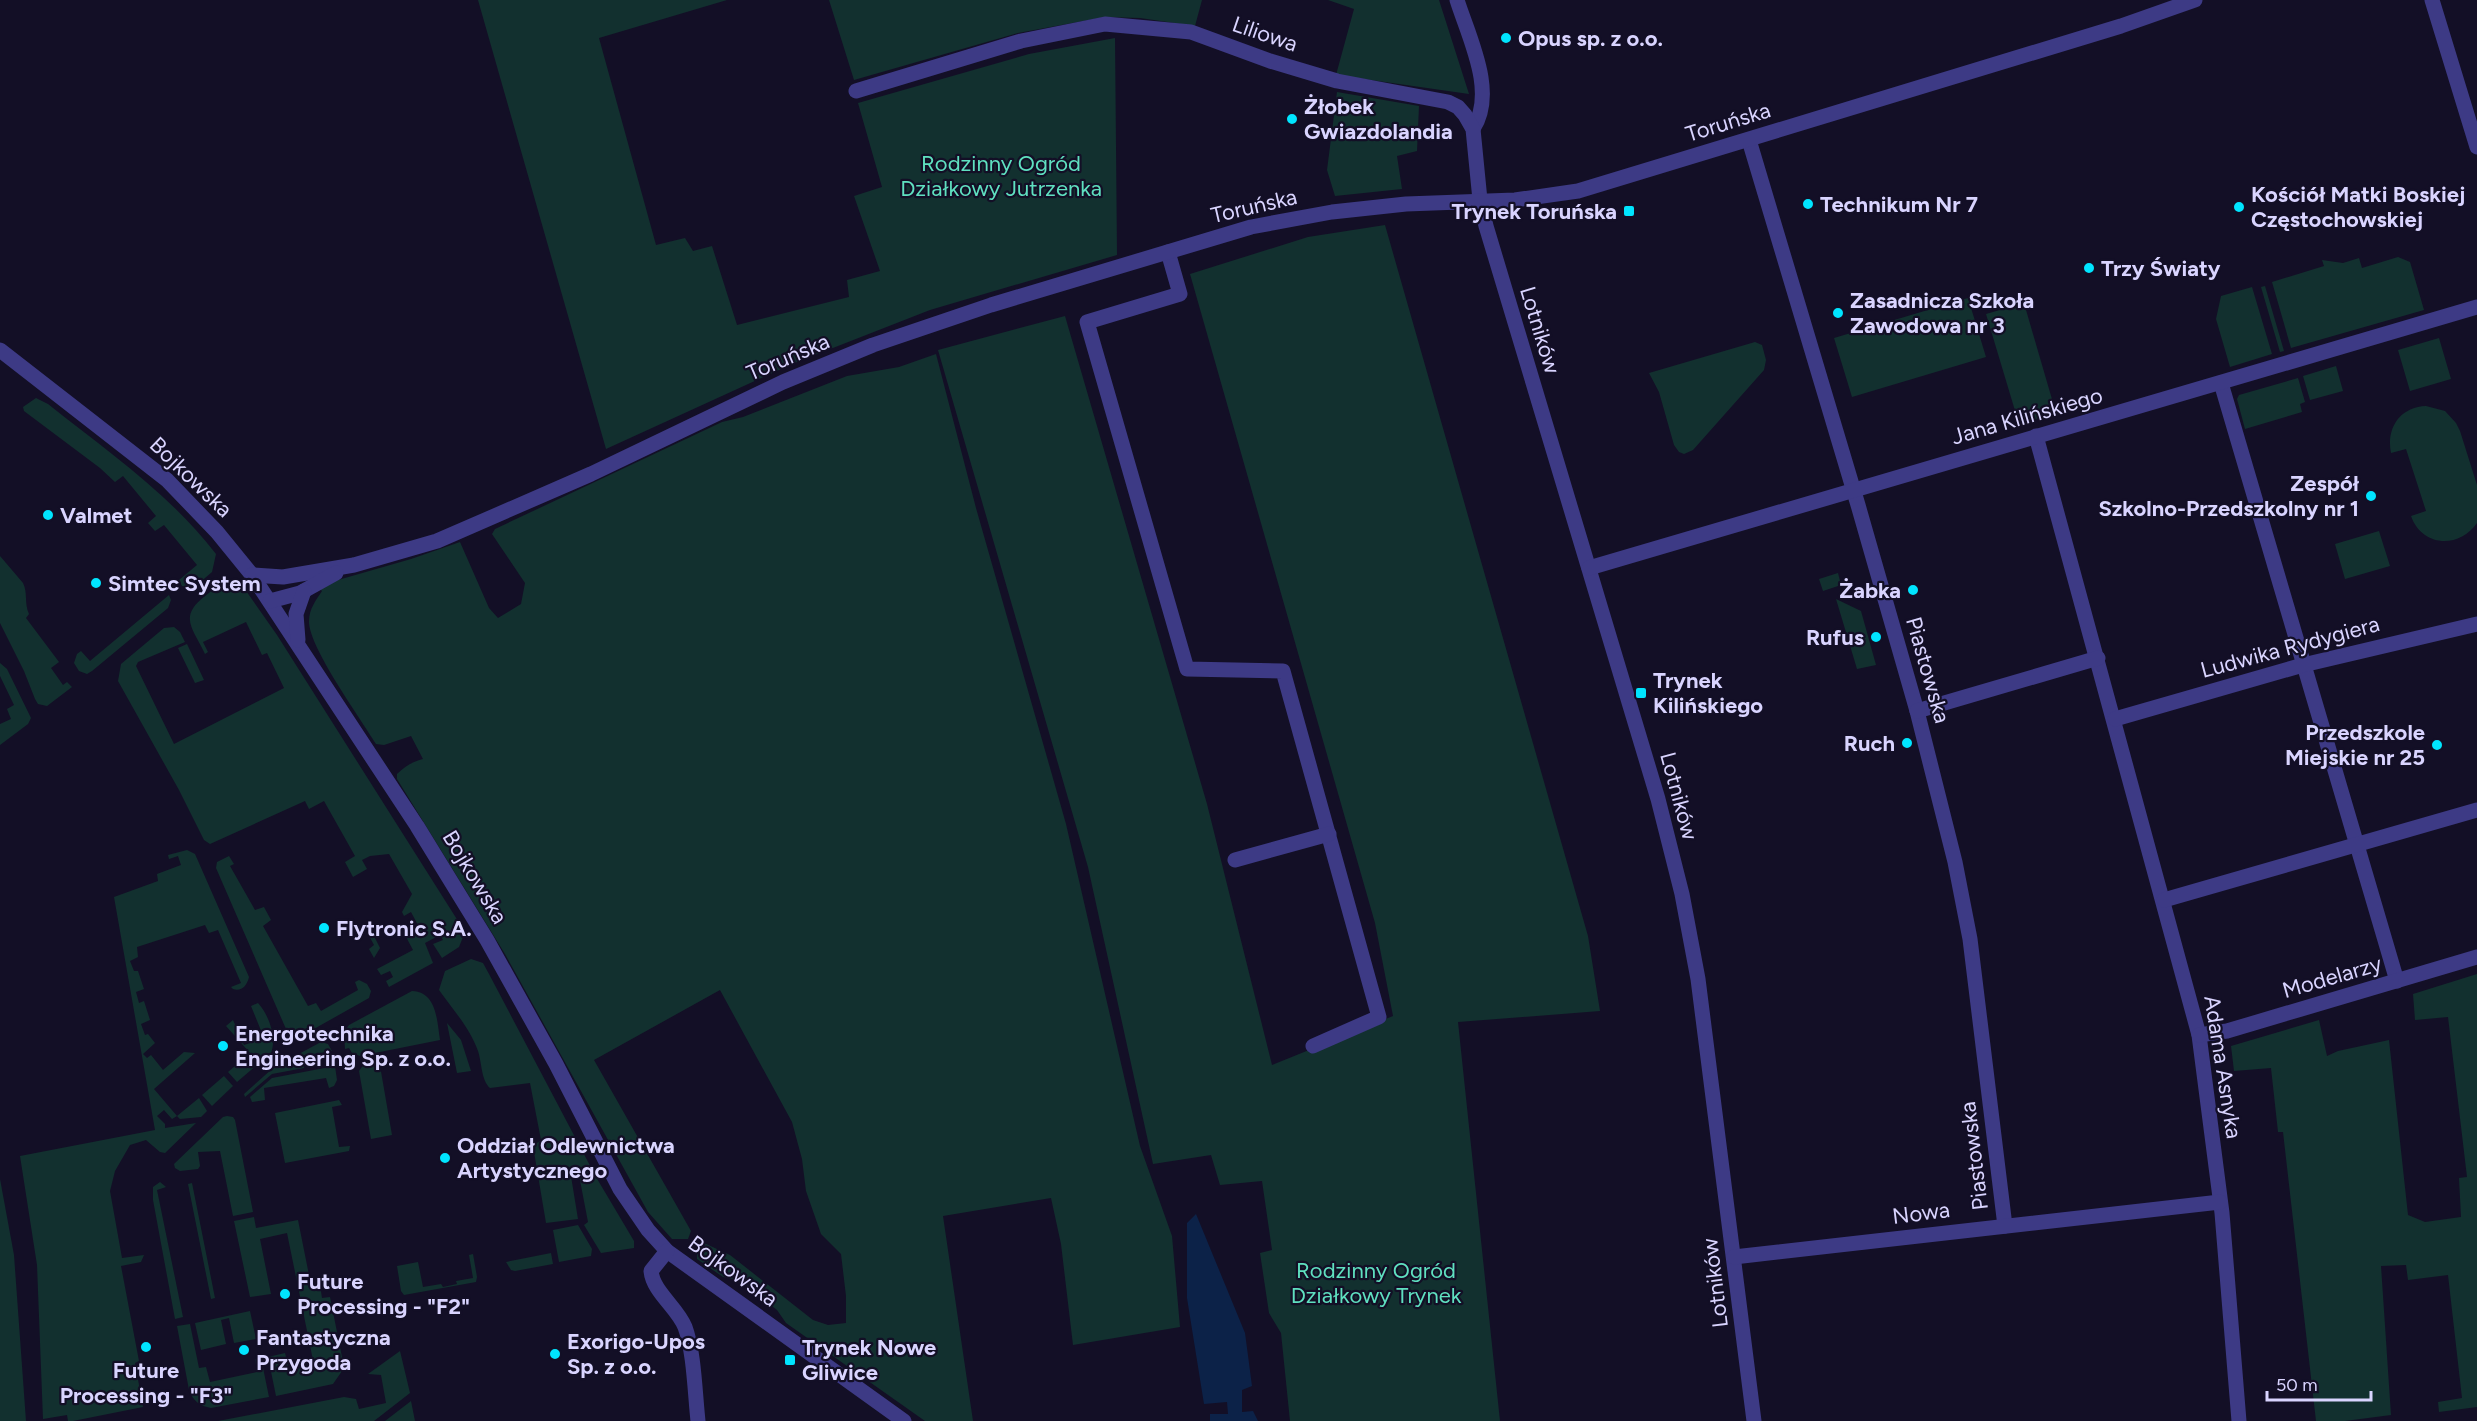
<svg xmlns="http://www.w3.org/2000/svg" width="2477" height="1421" font-family="Figtree,sans-serif">
<style>
.green{fill:#12302f}
.water{fill:#0c2248}
.lines{fill:none;stroke-linecap:round;stroke-linejoin:round}
.minor{stroke:#3d3a85;stroke-width:15}
.poi-dot{fill:#00e5ff;stroke:#130f26;stroke-width:2}
.labels{text-anchor:middle;dominant-baseline:central;stroke-width:4.5;stroke-linejoin:round;paint-order:stroke}
.street-label{font-size:22px;fill:#d9d4ff;stroke:#130f26}
.poi-label{font-size:22px;font-weight:bold;fill:#d9d4ff;stroke:#130f26;text-anchor:start}
.park-label{font-size:22px;fill:#5fe0c0;stroke:#130f26}
</style>
<rect width="100%" height="100%" fill="#130f26"/>
<g class="green">
<polygon points="478,0 727,0 599,38 656,245 685,238 693,251 712,246 737,325 849,297 847,280 880,271 854,196 882,187 858,103 1029,54 1115,38 1117,255 930,310 792,364 606,449"/>
<polygon points="829,0 1202,0 1195,26 1140,18 1105,17 1018,33 854,80"/>
<polygon points="1328,0 1439,0 1469,94 1336,75 1354,9"/>
<polygon points="1337,92 1419,106 1417,151 1397,156 1402,189 1335,196 1327,170"/>
<polygon points="1385,225 1588,936 1600,1011 1458,1022 1500,1421 1290,1421 1281,1333 1269,1313 1260,1253 1272,1250 1262,1181 1220,1185 1211,1155 1153,1164 1088,867 938,350 1065,316 1207,804 1272,1065 1393,1016 1375,923 1190,274 1308,237"/>
<polygon points="2398,257 2410,262 2424,310 2291,348 2272,282 2324,266 2322,260 2343,263 2359,258 2362,268"/>
<polygon points="2265,286 2284,351 2280,352 2261,287"/>
<polygon points="2252,287 2272,354 2230,367 2216,319 2221,296"/>
<polygon points="1968,298 1986,357 1852,397 1834,338"/>
<polygon points="2024,303 2056,413 2019,424 1986,314"/>
<polygon points="2439,338 2451,379 2410,391 2398,350"/>
<polygon points="1755,342 1762,345 1766,360 1764,370 1693,450 1684,454 1679,452 1674,445 1659,392 1649,373"/>
<path d="M936,354L976,508L1066,824L1140,1146L1172,1236L1180,1327L1073,1345L1061,1244L1051,1198L943,1216L973,1421H925L786,1323L777,1310L740,1281L723,1277L697,1259V1250L704,1243L730,1255L813,1320L828,1325L846,1323V1296L841,1254L821,1234L806,1191L802,1159L792,1122L720,990L594,1060L691,1231L688,1239H672L648,1212L505,954L397,779V774C405,766 412,762 423,759L411,736L384,745L376,744C361,719 308,646 309,621C309,609 316,600 322,591L320,589L331,582L411,559L460,542L489,608L498,618L521,604L525,583L494,537L492,534L495,529L722,422L743,417L847,376L899,367Z"/>
<polygon points="2336,366 2343,391 2310,400 2303,376"/>
<polygon points="2298,378 2305,402 2300,404 2302,412 2245,429 2237,399 2239,395"/>
<path d="M36,398L48,404C107,451 170,494 216,554L212,572L192,589L182,586L179,580L197,565L164,525L155,531L148,523L156,516L123,476L115,482L100,468L24,411L23,407Z"/>
<path d="M2426,406L2445,411L2456,423L2460,431L2477,485V523C2459,549 2422,547 2411,516L2426,511L2406,449L2391,453C2386,428 2400,407 2426,406Z"/>
<polygon points="2379,531 2390,566 2345,579 2335,544"/>
<path d="M0,556L23,583C28,593 24,603 29,614L26,618L59,662L51,668L63,685L67,682L72,687L47,706L38,704L35,699L24,671L0,623Z"/>
<polygon points="1838,573 1841,585 1823,591 1819,579"/>
<path d="M234,580L244,588L277,635L465,932L459,947L442,958L433,944L443,940L440,935L425,943L433,963L389,987L386,981L393,977L390,971L381,975L377,969L413,950L405,935L419,927L411,912L404,916L402,912L412,894L389,854L370,856L362,860L367,869L353,877L345,862L355,856L324,801L309,809L305,801L210,844L204,840L179,790L118,681L121,664L164,628L174,627L180,632L185,642L138,662L136,666L174,744L284,688L267,653L262,655L246,622L203,642L208,652L205,654C193,628 178,617 205,596C215,588 221,583 234,580Z"/>
<polygon points="169,595 171,600 168,608 92,671 87,674 79,671 74,663 77,654 81,651 90,661"/>
<polygon points="1836,599 1861,611 1876,665 1857,669"/>
<polygon points="187,644 204,680 195,683 178,648"/>
<polygon points="0,663 7,669 31,718 28,724 0,745 0,724 11,719 7,709 14,705 0,676"/>
<path d="M187,850L195,854L249,977C247,986 241,992 233,989L231,987L241,983L218,930L209,933L205,925L137,947L138,957L130,961L134,971H138L144,989L136,992L139,1003L144,1001L150,1020L141,1024L145,1035L148,1034L155,1043L143,1054L147,1058L151,1055L163,1070L184,1052L195,1053L154,1089L177,1116L199,1098L207,1111L201,1117L180,1119L177,1116L172,1119L164,1110L157,1116L165,1124V1128L196,1123L165,1153L160,1152L146,1140L130,1145L115,1171L110,1191L122,1258L144,1255L141,1262L121,1266L139,1361L135,1363L143,1407L73,1421H68L67,1415L43,1419L37,1265L20,1156L155,1130L114,897L158,881L157,874L181,865L178,856L169,859L168,855Z"/>
<polygon points="229,856 234,864 230,866 255,910 264,907 271,920 263,926 308,1006 316,1003 321,1011 358,990 355,982 359,980 367,984 371,991 369,998 305,1034 295,1035 286,1029 216,868 217,862"/>
<polygon points="371,930 380,948 374,958 369,949 374,945 367,932"/>
<path d="M471,959L483,963L489,974L596,1177L634,1241V1248L601,1253L584,1225L588,1222L578,1170H570L578,1219L546,1223L533,1146L541,1140L530,1083L490,1088C481,1080 482,1063 478,1051C470,1028 453,1010 439,990L445,971Z"/>
<polygon points="2477,974 2477,1407 2439,1412 2438,1402 2462,1398 2448,1275 2408,1280 2406,1265 2381,1266 2391,1415 2345,1421 2316,1421 2283,1132 2278,1132 2271,1068 2234,1071 2231,1046 2319,1020 2327,1056 2338,1051 2389,1040 2408,1215 2425,1222 2461,1217 2459,1178 2467,1177 2448,1017 2415,1020 2413,994"/>
<path d="M412,991C437,992 437,1021 440,1040L360,1056L352,1053L349,1048L345,1049L344,1032L349,1025Z"/>
<path d="M258,1003C269,1015 277,1038 271,1053L237,1082L228,1072L250,1053L226,1026L233,1020L244,1045L253,1042L252,1037L262,1033L251,1006Z"/>
<polygon points="447,1023 461,1040 471,1071 457,1073"/>
<polygon points="321,1042 328,1044 332,1051 302,1056 304,1068 272,1074 245,1097 244,1094 273,1068"/>
<polygon points="379,1060 392,1135 371,1139 359,1071 364,1064"/>
<polygon points="335,1066 337,1080 334,1086 329,1088 326,1078 264,1088 265,1100 252,1102 250,1097 272,1078"/>
<polygon points="224,1076 233,1086 212,1106 202,1095"/>
<polygon points="339,1100 342,1105 332,1107 339,1147 350,1146 349,1151 285,1163 275,1113"/>
<polygon points="227,1116 233,1117 235,1120 253,1212 233,1216 220,1151 198,1152 200,1166 198,1169 180,1171 175,1168 174,1164 223,1117"/>
<polygon points="0,1179 14,1255 26,1421 0,1421"/>
<polygon points="160,1182 166,1187 157,1190 183,1317 175,1319 153,1200 153,1187"/>
<polygon points="192,1183 215,1298 211,1299 188,1184"/>
<polygon points="254,1217 256,1228 298,1220 310,1280 319,1279 322,1298 330,1297 343,1362 342,1371 333,1384 276,1396 268,1357 285,1353 289,1369 314,1365 287,1233 260,1239 271,1294 250,1297 234,1221"/>
<polygon points="578,1225 592,1249 591,1256 559,1262 553,1230"/>
<polygon points="551,1253 553,1264 515,1271 511,1270 506,1262"/>
<polygon points="473,1254 477,1277 476,1282 404,1295 401,1291 397,1266 418,1262 423,1287 441,1284 443,1287 457,1284 456,1281 473,1278 469,1255"/>
<polygon points="250,1311 256,1339 234,1343 229,1318 221,1320 226,1344 201,1350 195,1323"/>
<path d="M190,1324L199,1368L206,1367L210,1382L257,1372L255,1359L261,1358L269,1397L211,1408C200,1406 193,1401 189,1390L177,1326Z"/>
<polygon points="400,1351 410,1393 374,1421 218,1421 344,1397 356,1399 359,1409 386,1403 381,1375 368,1374"/>
<polygon points="411,1401 415,1421 385,1421"/>
</g>
<polygon class="water" points="1196,1214 1245,1333 1252,1386 1242,1390 1242,1412 1253,1411 1258,1421 1210,1421 1210,1414 1228,1414 1227,1402 1204,1404 1187,1298 1187,1223"/>
<g class="lines">
<g class="minor">
<path d="M1457,0C1469,38 1497,92 1473,129"/>
<polyline points="2432,0 2477,147"/>
<polyline points="856,91 1021,41 1105,24 1191,32 1270,61 1337,81 1448,102 1458,107 1465,115 1473,129 1480,200 1486,226 1658,799 1682,894 1698,979 1754,1421"/>
<polyline points="1749,140 1858,505 1917,711 1955,862 1970,939 2005,1226"/>
<polyline points="1168,252 1180,294 1087,322 1187,669 1283,671 1379,1017 1313,1046"/>
<polyline points="0,350 167,480 217,532 252,575 417,826 487,940 556,1064 620,1189 648,1230 667,1251 904,1421"/>
<polyline points="2221,383 2397,981"/>
<polyline points="2036,436 2199,1035 2222,1213 2239,1421"/>
<polyline points="1589,568 2477,307"/>
<polyline points="252,575 283,577 354,565 437,541 591,474 783,382 873,345 991,305 1251,227 1332,212 1406,204 1515,200 1578,191 2121,26 2195,0"/>
<polyline points="270,601 300,593 336,573"/>
<polyline points="298,640 296,614 304,591"/>
<polyline points="1917,711 2098,658"/>
<polyline points="2115,719 2303,665 2477,624"/>
<polyline points="1235,860 1329,834"/>
<polyline points="2164,900 2477,810"/>
<polyline points="2199,1035 2227,1031 2477,957"/>
<path d="M667,1251L651,1271C653,1292 677,1307 685,1327C694,1351 695,1394 698,1421"/>
<polyline points="1734,1257 2220,1202"/>
</g>
</g>
<g class="poi-dot">
<circle cx="1506" cy="38" r="6"/>
<circle cx="1292" cy="119" r="6"/>
<circle cx="1808" cy="204" r="6"/>
<circle cx="2239" cy="207" r="6"/>
<rect x="1623" y="205" width="12" height="12" rx="3"/>
<circle cx="2089" cy="268" r="6"/>
<circle cx="1838" cy="313" r="6"/>
<circle cx="2371" cy="496" r="6"/>
<circle cx="48" cy="515" r="6"/>
<circle cx="96" cy="583" r="6"/>
<circle cx="1913" cy="590" r="6"/>
<circle cx="1876" cy="637" r="6"/>
<rect x="1635" y="687" width="12" height="12" rx="3"/>
<circle cx="1907" cy="743" r="6"/>
<circle cx="2437" cy="745" r="6"/>
<circle cx="324" cy="928" r="6"/>
<circle cx="223" cy="1046" r="6"/>
<circle cx="445" cy="1158" r="6"/>
<circle cx="285" cy="1294" r="6"/>
<circle cx="146" cy="1347" r="6"/>
<circle cx="244" cy="1350" r="6"/>
<circle cx="555" cy="1354" r="6"/>
<rect x="784" y="1354" width="12" height="12" rx="3"/>
</g>
<g class="labels">
<g class="street-label">
<text transform="translate(1265 34) rotate(19)">Liliowa</text>
<text transform="translate(1728 122) rotate(-17)">Toruńska</text>
<text transform="translate(1254 206) rotate(-13)">Toruńska</text>
<text transform="translate(1540 330) rotate(73)">Lotników</text>
<text transform="translate(788 357) rotate(-23)">Toruńska</text>
<text transform="translate(2027 416) rotate(-16)">Jana Kilińskiego</text>
<text transform="translate(191 477) rotate(44)">Bojkowska</text>
<text transform="translate(2290 647) rotate(-15)">Ludwika Rydygiera</text>
<text transform="translate(1928 670) rotate(74)">Piastowska</text>
<text transform="translate(1679 796) rotate(75)">Lotników</text>
<text transform="translate(475 877) rotate(59)">Bojkowska</text>
<text transform="translate(2332 977) rotate(-16)">Modelarzy</text>
<text transform="translate(2223 1067) rotate(81)">Adama Asnyka</text>
<text transform="translate(1974 1156) rotate(-97)">Piastowska</text>
<text transform="translate(1921 1213) rotate(-7)">Nowa</text>
<text transform="translate(733 1271) rotate(36)">Bojkowska</text>
<text transform="translate(1715 1283) rotate(-97)">Lotników</text>
</g>
<g class="poi-label">
<text x="1518" y="38">Opus sp. z o.o.</text>
<text x="1304" y="106">Żłobek<tspan x="1304" dy="25">Gwiazdolandia</tspan></text>
<text x="2251" y="194">Kościół Matki Boskiej<tspan x="2251" dy="25">Częstochowskiej</tspan></text>
<text x="1820" y="204">Technikum Nr 7</text>
<text x="1617" y="211" text-anchor="end">Trynek Toruńska</text>
<text x="2101" y="268">Trzy Światy</text>
<text x="1850" y="300">Zasadnicza Szkoła<tspan x="1850" dy="25">Zawodowa nr 3</tspan></text>
<text x="2359" y="483" text-anchor="end">Zespół<tspan x="2359" dy="25">Szkolno-Przedszkolny nr 1</tspan></text>
<text x="60" y="515">Valmet</text>
<text x="108" y="583">Simtec System</text>
<text x="1901" y="590" text-anchor="end">Żabka</text>
<text x="1864" y="637" text-anchor="end">Rufus</text>
<text x="1653" y="680">Trynek<tspan x="1653" dy="25">Kilińskiego</tspan></text>
<text x="2425" y="732" text-anchor="end">Przedszkole<tspan x="2425" dy="25">Miejskie nr 25</tspan></text>
<text x="1895" y="743" text-anchor="end">Ruch</text>
<text x="336" y="928">Flytronic S.A.</text>
<text x="235" y="1033">Energotechnika<tspan x="235" dy="25">Engineering Sp. z o.o.</tspan></text>
<text x="457" y="1145">Oddział Odlewnictwa<tspan x="457" dy="25">Artystycznego</tspan></text>
<text x="297" y="1281">Future<tspan x="297" dy="25">Processing - "F2"</tspan></text>
<text x="256" y="1337">Fantastyczna<tspan x="256" dy="25">Przygoda</tspan></text>
<text x="567" y="1341">Exorigo-Upos<tspan x="567" dy="25">Sp. z o.o.</tspan></text>
<text x="802" y="1347">Trynek Nowe<tspan x="802" dy="25">Gliwice</tspan></text>
<text x="146" y="1370" text-anchor="middle">Future<tspan x="146" dy="25">Processing - "F3"</tspan></text>
</g>
<g class="park-label">
<text x="1001" y="163">Rodzinny Ogród<tspan x="1001" dy="25">Działkowy Jutrzenka</tspan></text>
<text x="1376" y="1270">Rodzinny Ogród<tspan x="1376" dy="25">Działkowy Trynek</tspan></text>
</g>
</g>
<path d="M2267 1391v9h104v-9" fill="none" stroke="#d9d4ff" stroke-width="3"/>
<text x="2276" y="1391" font-size="18" fill="#d9d4ff" stroke="#130f26" stroke-width="4.5" paint-order="stroke">50 m</text>
</svg>
